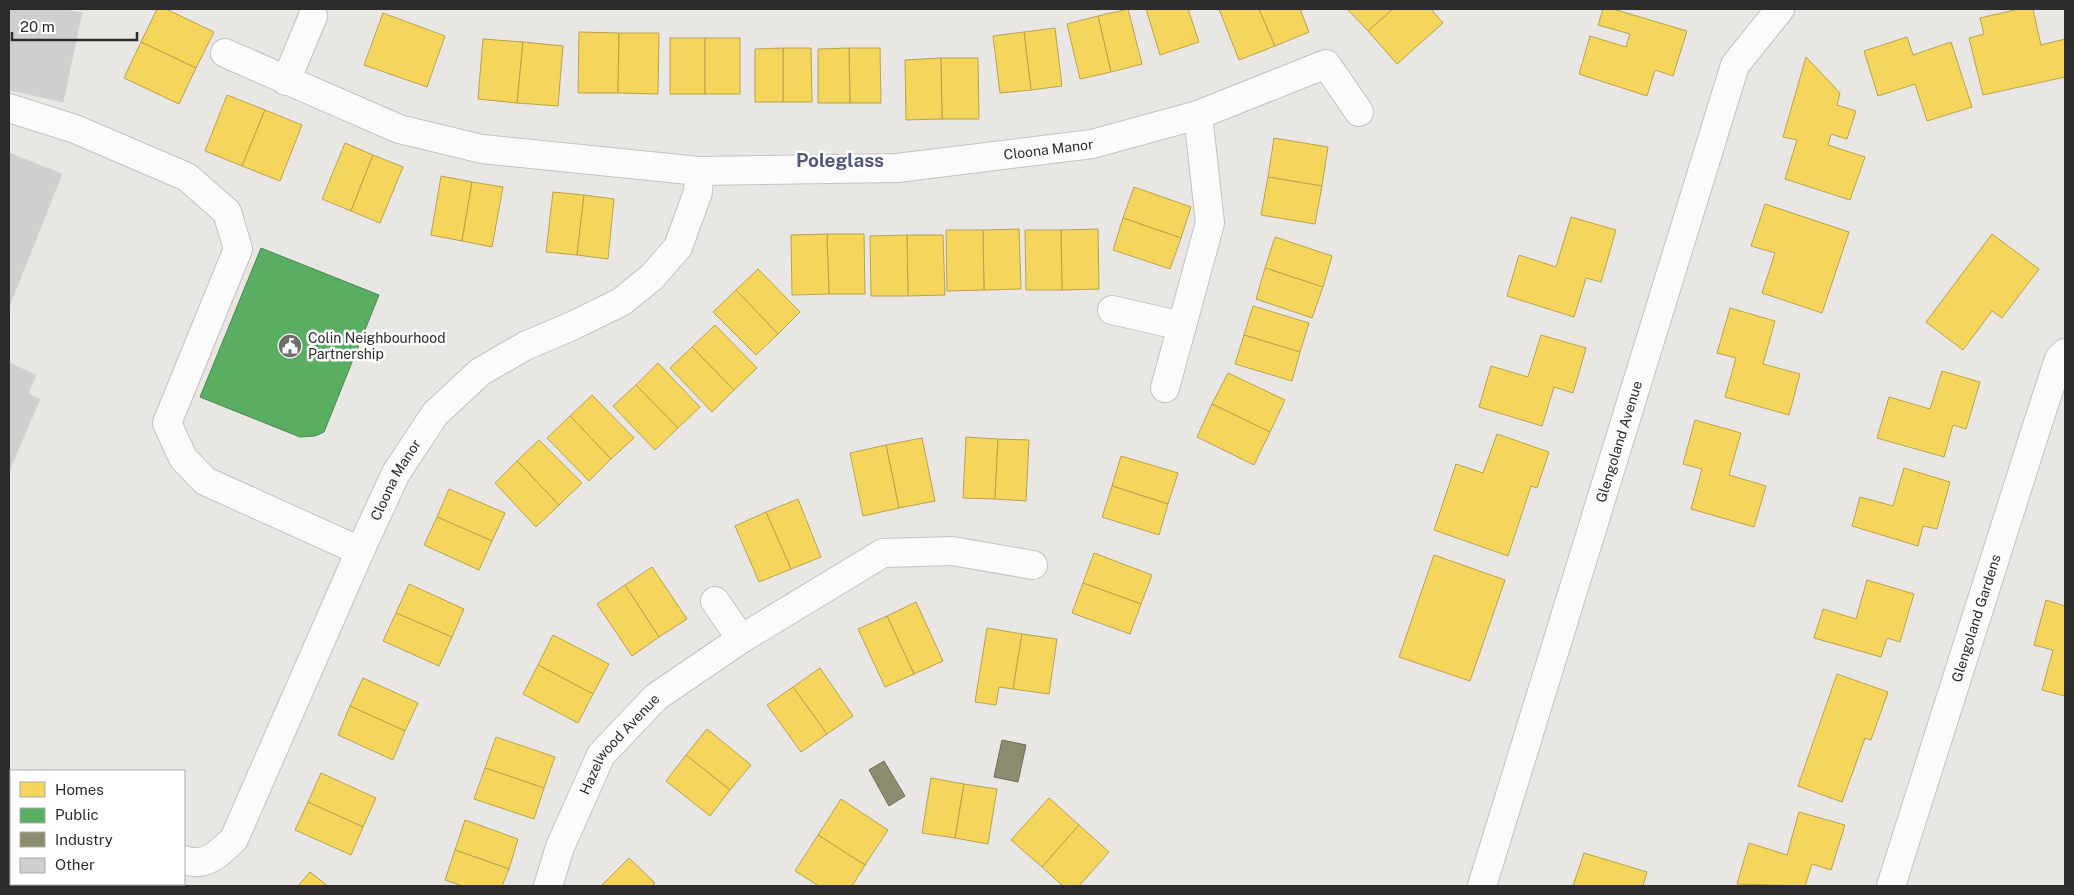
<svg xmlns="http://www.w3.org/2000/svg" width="2074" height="895" font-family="'Public Sans',sans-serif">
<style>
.homes{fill:#f6d55c;stroke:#b9a24e}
.public{fill:#5aae61;stroke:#4c8751}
.industry{fill:#8c8c6e;stroke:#6f6f5a}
.building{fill:#d1cfcd;stroke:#d4d2cf}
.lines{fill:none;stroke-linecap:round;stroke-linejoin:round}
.minor-casing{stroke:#c2c2c2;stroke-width:30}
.minor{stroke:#fcfbfb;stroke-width:28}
.labels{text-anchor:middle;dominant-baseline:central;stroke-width:5;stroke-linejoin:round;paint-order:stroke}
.street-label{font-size:14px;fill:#2c2c2c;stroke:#fff}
.poi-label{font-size:14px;fill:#2c2c2c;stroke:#fff;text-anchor:start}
.district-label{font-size:19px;font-weight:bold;fill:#525878;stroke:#fff}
</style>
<rect width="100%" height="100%" fill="#e9e7e4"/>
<g class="homes">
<polygon points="157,9 166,9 214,32 196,68 141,42"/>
<polygon points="1128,9 1142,64 1111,72 1098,16"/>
<polygon points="1146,9 1188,9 1199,42 1160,55"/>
<polygon points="1219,9 1259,9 1275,46 1239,60"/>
<polygon points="1259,9 1300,9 1309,32 1275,46"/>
<polygon points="1347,9 1393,9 1368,31"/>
<polygon points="1393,9 1431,9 1443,23 1397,64 1368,31"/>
<polygon points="1603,9 1613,9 1687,31 1673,76 1655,70 1647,96 1579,74 1590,36 1626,47 1630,34 1598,25"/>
<polygon points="2019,9 2033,9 2041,45 2065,39 2065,77 1983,95 1969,38 1984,34 1980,18"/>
<polygon points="383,13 445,36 427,87 364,65"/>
<polygon points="1098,16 1111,72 1080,79 1067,24"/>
<polygon points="1055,28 1062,86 1031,90 1024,32"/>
<polygon points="579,32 619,33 618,93 578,93"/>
<polygon points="1024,32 1031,90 1000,93 993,36"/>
<polygon points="619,33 659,33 658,94 618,93"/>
<polygon points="1907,37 1913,55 1951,42 1972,107 1927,121 1915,84 1878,96 1864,51"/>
<rect x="670" y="38" width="35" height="56"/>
<rect x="705" y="38" width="35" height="56"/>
<polygon points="483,39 523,42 517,103 478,99"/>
<polygon points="141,42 196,68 179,104 124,78"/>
<polygon points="523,42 563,46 558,106 517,103"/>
<polygon points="783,48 811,48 812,102 783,102"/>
<polygon points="783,48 783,102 755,102 755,49"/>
<polygon points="849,48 880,48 881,103 850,103"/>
<polygon points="849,48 850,103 818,103 818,49"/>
<polygon points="1806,57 1840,93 1837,105 1856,111 1847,139 1831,134 1828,145 1865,157 1850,200 1785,179 1797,140 1783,137"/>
<polygon points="941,58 978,58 979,119 942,119"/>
<polygon points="941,58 942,119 906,120 905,60"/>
<polygon points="227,95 265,110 242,166 205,151"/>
<polygon points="265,110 302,125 280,181 242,166"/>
<polygon points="1274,138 1328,147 1322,186 1268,177"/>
<polygon points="345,143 373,155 351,211 322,199"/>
<polygon points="373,155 403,167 380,223 351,211"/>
<polygon points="441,176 472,182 462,241 431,235"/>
<polygon points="1268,177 1322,186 1315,224 1261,215"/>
<polygon points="472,182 503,187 492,247 462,241"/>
<polygon points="1134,187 1191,207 1181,238 1123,218"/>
<polygon points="553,192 584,195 577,255 546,252"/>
<polygon points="584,195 614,199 608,259 577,255"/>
<polygon points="1765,204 1849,232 1822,313 1762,293 1775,253 1751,246"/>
<polygon points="1571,217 1616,230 1601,282 1586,278 1574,317 1507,296 1519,255 1556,267"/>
<polygon points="1123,218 1181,238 1170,269 1113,250"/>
<polygon points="1019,229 1021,289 984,290 983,230"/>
<polygon points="1098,229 1099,289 1062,290 1061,230"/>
<polygon points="946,230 983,230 984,290 947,291"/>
<polygon points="1025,230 1061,230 1062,290 1026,290"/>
<polygon points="827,234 864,234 865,294 829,294"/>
<polygon points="827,234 829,294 792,295 791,235"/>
<polygon points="1992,234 2039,269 2002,318 1992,311 1963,350 1926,322"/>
<polygon points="907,235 943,235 945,295 908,296"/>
<polygon points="907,235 908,296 871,296 870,236"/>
<polygon points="1275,237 1332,256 1323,287 1265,268"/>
<polygon points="1265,268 1323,287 1312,318 1256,299"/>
<polygon points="758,269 800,312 778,334 736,290"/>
<polygon points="736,290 778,334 756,355 713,312"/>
<polygon points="1253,306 1309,323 1300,352 1244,335"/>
<polygon points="1730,308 1775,321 1763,364 1800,374 1789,415 1725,397 1736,358 1717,353"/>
<polygon points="715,325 757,368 734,390 692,347"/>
<polygon points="1244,335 1300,352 1292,381 1235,364"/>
<polygon points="1541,335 1586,348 1573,393 1554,387 1542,426 1479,407 1491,366 1528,377"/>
<polygon points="692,347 734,390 712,412 670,368"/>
<polygon points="658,363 700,407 678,428 636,385"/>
<polygon points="1942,371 1980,382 1966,429 1953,425 1944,457 1877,438 1889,397 1930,409"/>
<polygon points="1228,373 1285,400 1270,432 1212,404"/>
<polygon points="636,385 678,428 655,450 613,406"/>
<polygon points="592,395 634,438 611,459 570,416"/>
<polygon points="1212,404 1270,432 1254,465 1197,437"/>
<polygon points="570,416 611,459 589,481 547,438"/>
<polygon points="1695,420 1741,433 1729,475 1766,486 1754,527 1691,509 1702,469 1683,464"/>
<polygon points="1497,434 1549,452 1537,488 1531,486 1508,556 1434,530 1456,464 1483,473"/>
<polygon points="966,437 998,439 995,499 963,498"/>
<polygon points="922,438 935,501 899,508 886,445"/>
<polygon points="998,439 1029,440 1026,501 995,499"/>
<polygon points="539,440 582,483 559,505 517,461"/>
<polygon points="886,445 899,508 863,516 850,453"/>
<polygon points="1121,456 1178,473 1168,504 1112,486"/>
<polygon points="517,461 559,505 536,527 495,483"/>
<polygon points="1904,468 1950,482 1937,529 1923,526 1918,546 1852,526 1860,497 1893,506"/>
<polygon points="1112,486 1168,504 1159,535 1102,517"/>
<polygon points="449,489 505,513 492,541 437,517"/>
<polygon points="798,499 821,557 791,569 766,512"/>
<polygon points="766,512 791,569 759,582 735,526"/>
<polygon points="437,517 492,541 479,570 424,545"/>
<polygon points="1094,553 1152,575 1141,604 1083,583"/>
<polygon points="1434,555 1505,580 1470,681 1399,657"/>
<polygon points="652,567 687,619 659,637 625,585"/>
<polygon points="1867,580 1914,594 1900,642 1887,638 1881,657 1814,638 1823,609 1856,619"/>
<polygon points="1083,583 1141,604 1130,634 1072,613"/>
<polygon points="409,584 464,609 452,637 396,613"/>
<polygon points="625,585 659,637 632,656 597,604"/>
<polygon points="2046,600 2065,606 2065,696 2042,690 2053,650 2034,645"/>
<polygon points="916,602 943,661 914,674 887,616"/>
<polygon points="396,613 452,637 439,666 383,641"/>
<polygon points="887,616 914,674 885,687 858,629"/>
<polygon points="987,628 1022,634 1013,689 999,687 996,705 975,702"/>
<polygon points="1022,634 1057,639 1049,694 1013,689"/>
<polygon points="553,635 609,664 593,694 538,665"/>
<polygon points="538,665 593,694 578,723 523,694"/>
<polygon points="820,668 853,716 827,734 793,687"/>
<polygon points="1837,674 1888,692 1871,740 1865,738 1842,802 1798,786"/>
<polygon points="363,678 418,703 405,731 350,706"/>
<polygon points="793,687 827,734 801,752 767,705"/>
<polygon points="350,706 405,731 393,760 338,735"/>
<polygon points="707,729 751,765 730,790 686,755"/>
<polygon points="496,737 555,757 544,788 485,768"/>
<polygon points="686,755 730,790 710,816 666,781"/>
<polygon points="485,768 544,788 534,819 474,799"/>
<polygon points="321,773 376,798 363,827 308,802"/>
<polygon points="931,778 964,784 955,838 922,833"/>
<polygon points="964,784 997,789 988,844 955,838"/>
<polygon points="1049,798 1079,825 1042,867 1011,840"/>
<polygon points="841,799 888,830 865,865 818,835"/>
<polygon points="308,802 363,827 351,855 295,830"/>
<polygon points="1799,812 1845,825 1831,870 1812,864 1805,886 1737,884 1749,843 1787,855"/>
<polygon points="465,820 518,839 509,869 455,850"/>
<polygon points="1079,825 1109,852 1079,886 1063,886 1042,867"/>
<polygon points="818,835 865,865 852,886 819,886 795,871"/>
<polygon points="455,850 509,869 502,886 463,886 445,880"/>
<polygon points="1584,853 1647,872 1643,886 1573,886"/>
<polygon points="629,858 655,883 652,886 601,886"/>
<polygon points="310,872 328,886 298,886"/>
</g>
<polygon class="public" points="261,248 379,295 324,432 315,436 300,437 200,397"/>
<g class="industry">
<polygon points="1002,740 1026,745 1018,782 994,777"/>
<polygon points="884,761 905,796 889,806 869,770"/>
</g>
<g class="building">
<polygon points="9,9 61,9 82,13 63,102 9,90"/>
<polygon points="9,153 62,174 9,307"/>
<polygon points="9,363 36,375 28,394 40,399 9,471"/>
</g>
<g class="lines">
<g class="minor-casing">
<g id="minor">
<path id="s1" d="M225,53L399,129L482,149L699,171L897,168L1092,144L1198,115L1326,64L1359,112"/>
<polyline points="286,81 313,16"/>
<polyline points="9,108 75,129 187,177 227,212 238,249 167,423 183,458 205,481 360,551"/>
<polyline points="1112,310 1182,326"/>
<polyline points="1165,388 1210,223 1198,115"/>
<polyline points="715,601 741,639"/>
<polyline points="9,798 11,799"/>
<path id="s2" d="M184,860C205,868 220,853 234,839L360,551L396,473L435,414L480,372L525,346L572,326L621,302L652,277L678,247L698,192L699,171"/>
<path id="s3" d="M548,886L560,847L601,755L656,697L741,639L883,553L952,551L1033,565"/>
<path id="s4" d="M1482,886L1735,65L1780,9"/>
<path id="s5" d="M1891,886L2038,423L2059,359L2065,353"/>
</g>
</g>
<use href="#minor" class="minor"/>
</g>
<defs>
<g id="civic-disc" transform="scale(1.25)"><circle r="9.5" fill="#6e6d6c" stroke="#fff"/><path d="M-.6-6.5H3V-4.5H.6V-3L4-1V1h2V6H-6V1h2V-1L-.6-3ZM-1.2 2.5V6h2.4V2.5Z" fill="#fff"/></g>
</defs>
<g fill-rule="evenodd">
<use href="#civic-disc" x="290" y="346"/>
</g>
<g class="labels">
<g class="street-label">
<text stroke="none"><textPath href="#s1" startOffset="844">Cloona Manor</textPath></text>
<text stroke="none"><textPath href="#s4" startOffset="465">Glengoland Avenue</textPath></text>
<text stroke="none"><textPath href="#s2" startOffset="452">Cloona Manor</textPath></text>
<text stroke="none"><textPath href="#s5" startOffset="281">Glengoland Gardens</textPath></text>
<text stroke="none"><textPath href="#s3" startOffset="161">Hazelwood Avenue</textPath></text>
</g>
<g class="poi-label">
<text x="308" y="338">Colin Neighbourhood<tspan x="308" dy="16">Partnership</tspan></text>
</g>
<g class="district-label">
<text x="840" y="160">Poleglass</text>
</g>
</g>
<rect width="2074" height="895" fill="none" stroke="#2c2c2c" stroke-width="20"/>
<rect x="10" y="770" width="175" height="115" fill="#ffffff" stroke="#ababab"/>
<rect x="20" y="782" width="25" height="15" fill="#f6d55c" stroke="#ababab"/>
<text x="55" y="795" font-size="15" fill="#2c2c2c">Homes</text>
<rect x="20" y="808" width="25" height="15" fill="#5aae61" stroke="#ababab"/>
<text x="55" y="820" font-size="15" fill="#2c2c2c">Public</text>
<rect x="20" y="832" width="25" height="15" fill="#8c8c6e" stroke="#ababab"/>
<text x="55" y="845" font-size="15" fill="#2c2c2c">Industry</text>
<rect x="20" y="858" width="25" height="15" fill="#d1cfcd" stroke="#ababab"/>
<text x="55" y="870" font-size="15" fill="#2c2c2c">Other</text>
<path d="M12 32v8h125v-8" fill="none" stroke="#2c2c2c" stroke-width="2.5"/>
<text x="20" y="32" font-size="15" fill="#2c2c2c" stroke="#ffffff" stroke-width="4" paint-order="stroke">20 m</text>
</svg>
